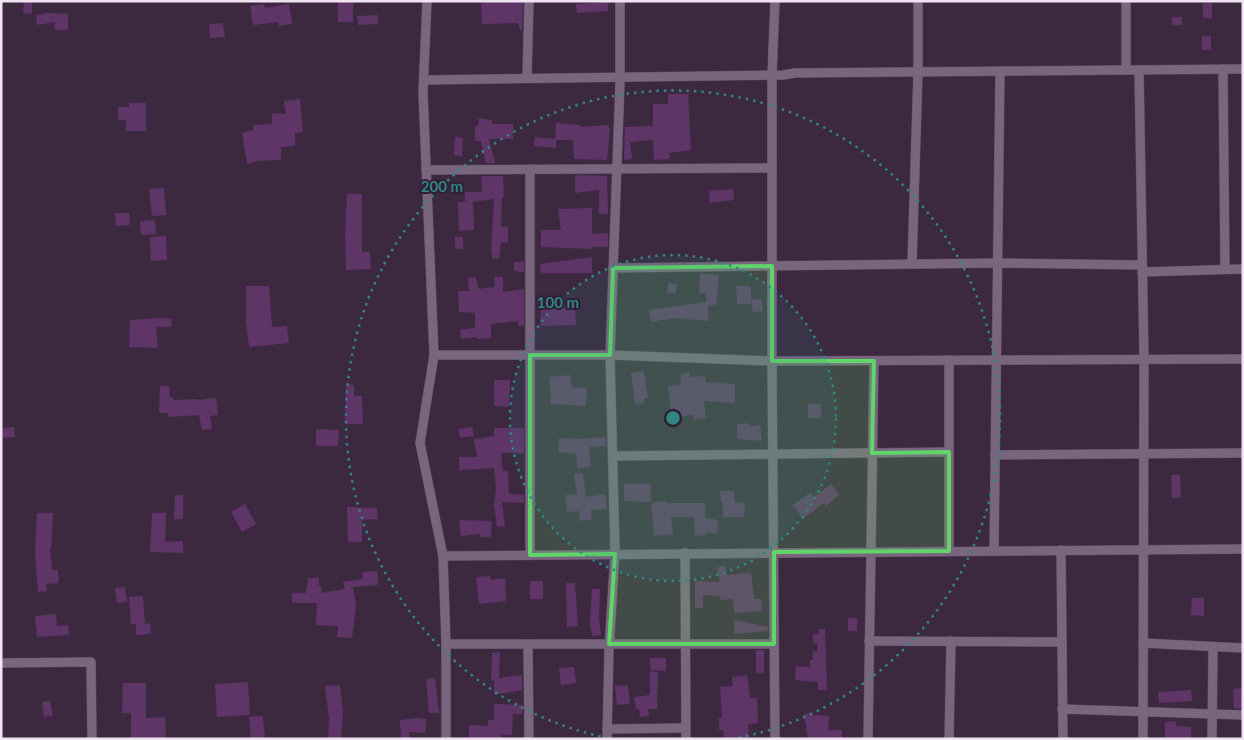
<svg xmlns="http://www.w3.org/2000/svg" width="1244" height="740" font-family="Lato,sans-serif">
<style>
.building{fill:#5f3568}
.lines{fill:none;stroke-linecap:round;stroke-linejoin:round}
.street-casing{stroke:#58485c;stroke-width:10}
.street{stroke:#7a657f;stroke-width:9}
.marked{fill:#60d56a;fill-opacity:0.2;stroke:#60d56a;stroke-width:4;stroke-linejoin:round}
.ring{fill:none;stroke:#318682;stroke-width:2.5;stroke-dasharray:2.5 5}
.centre{fill:#318682;stroke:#311f36;stroke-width:2.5}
.ring-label{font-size:15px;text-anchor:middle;font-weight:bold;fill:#318682;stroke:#311f36;stroke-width:4;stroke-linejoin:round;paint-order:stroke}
</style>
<rect width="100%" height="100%" fill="#3c2940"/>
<g class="building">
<polygon points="24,1 32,1 32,14 23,13"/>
<rect x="338" y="1" width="15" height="21"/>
<polygon points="493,1 523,1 522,30 520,30 518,23 482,24 481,3"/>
<polygon points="608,2 608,11 577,13 576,4"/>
<rect x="1203" y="3" width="9" height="15"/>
<polygon points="264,4 265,8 289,4 292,24 279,26 278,22 253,25 250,6"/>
<polygon points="48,13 68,14 68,30 55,30 55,22 37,25 36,15"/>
<polygon points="378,15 378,24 358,25 357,16"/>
<rect x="1172" y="17" width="10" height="8"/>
<polygon points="223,23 225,37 210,38 209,24"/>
<rect x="1202" y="36" width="9" height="14"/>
<polygon points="668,94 688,94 691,150 669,153 670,159 654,160 653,140 630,142 632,159 624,160 625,127 653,126 653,104 668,104"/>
<polygon points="300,99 303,132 295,133 295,146 281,147 281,160 255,161 255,162 247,164 242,133 254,130 253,125 272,124 272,113 286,114 284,101"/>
<polygon points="129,103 146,103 146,131 126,131 126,120 118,120 118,107 129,107"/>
<polygon points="479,118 492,120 492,124 513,124 513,139 489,139 495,163 486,163 481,141 475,141 475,126 478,126"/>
<polygon points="556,123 580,125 580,127 608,125 610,129 607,160 574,159 573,140 556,140 556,148 534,146 535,137 555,139"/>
<polygon points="455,137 463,138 462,156 454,155"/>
<polygon points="575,175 607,176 608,214 599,214 599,190 575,193"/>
<polygon points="481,176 503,176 504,197 502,197 501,227 508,227 508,242 501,242 499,259 492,259 492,250 491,250 494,199 473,202 474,230 459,231 458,202 465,202 465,192 482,192"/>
<polygon points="164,188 166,215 152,216 149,189"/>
<polygon points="733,189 734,200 710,203 709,191"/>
<polygon points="347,194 362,194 362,252 370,252 371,269 346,270 345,232"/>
<polygon points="592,208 592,234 608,233 608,247 591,247 591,249 541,247 541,230 561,230 558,209"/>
<polygon points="115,213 129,213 130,225 116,226"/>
<polygon points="155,220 156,234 141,235 140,221"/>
<polygon points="166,236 167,260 151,261 150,237"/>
<rect x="455" y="237" width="8" height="12"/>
<polygon points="592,257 592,273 541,273 540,264"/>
<polygon points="514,262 524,262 524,272 514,271"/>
<polygon points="700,273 719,275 716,305 708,305 708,321 675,318 651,322 649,310 706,302 706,293 699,293"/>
<polygon points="476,277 478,289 495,287 494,277 503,277 503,292 524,289 524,326 518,326 518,321 491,324 491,338 477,339 477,337 461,339 460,330 475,328 475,313 459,312 458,291 469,291 468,278"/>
<polygon points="668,283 677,284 676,293 667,293"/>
<polygon points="246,286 269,286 272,327 287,326 289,343 249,347 246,321"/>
<polygon points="736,286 751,286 751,304 737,304"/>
<polygon points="761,299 763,311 753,312 751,300"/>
<polygon points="575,307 576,325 540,326 541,309"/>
<polygon points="159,318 171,319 172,327 156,327 158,348 129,347 130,320"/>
<polygon points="644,371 648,398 644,398 644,403 635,404 631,373"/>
<polygon points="689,372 690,377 705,376 706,382 735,384 735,403 704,401 706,418 694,420 693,415 681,416 680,411 671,411 668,386 681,385 680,374"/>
<polygon points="570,375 572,387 587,388 586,406 551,404 549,377"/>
<polygon points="494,380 510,380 509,407 494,406"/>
<polygon points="346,384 354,385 354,396 362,396 363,424 345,424"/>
<polygon points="160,386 169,386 170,397 173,397 173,400 197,399 197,400 216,398 218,415 210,416 212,429 202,430 199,415 169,417 168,413 159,413"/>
<rect x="808" y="404" width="13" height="14"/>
<polygon points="749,423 749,427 760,425 762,441 737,439 737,424"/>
<polygon points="14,427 15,437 1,438 1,428"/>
<polygon points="472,427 474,436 460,438 458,429"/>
<polygon points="494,428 524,428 524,453 501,453 503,471 508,471 509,494 524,495 524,503 502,502 505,526 497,527 494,505 496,487 494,468 459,470 459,457 477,457 474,439 494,436"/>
<polygon points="316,429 339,430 338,446 316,446"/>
<polygon points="606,437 606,446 589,447 591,467 577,468 576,454 558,452 559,438 577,439"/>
<polygon points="583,473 586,497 605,494 607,509 591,510 592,519 580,521 579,511 567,512 565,495 577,494 574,474"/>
<polygon points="1171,475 1180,475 1181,497 1172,498"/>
<polygon points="624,484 651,484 651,502 624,501"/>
<polygon points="831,484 839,495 826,506 824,503 803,519 793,505 811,492 814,497"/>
<polygon points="720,491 734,491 735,502 745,503 744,517 723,517 723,502 721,502"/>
<polygon points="175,495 183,495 183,519 174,519"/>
<polygon points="666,501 666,503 705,503 705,518 718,520 717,533 706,532 706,535 695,536 694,517 671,517 673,534 654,536 651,503"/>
<polygon points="245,504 256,524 242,532 231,512"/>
<polygon points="347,507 377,508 378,519 362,520 362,542 348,542"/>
<polygon points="37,513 53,513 51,548 50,548 52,570 58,570 59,583 46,584 47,591 38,592 35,553"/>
<polygon points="152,513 166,513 165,542 183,541 183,553 150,552"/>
<polygon points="459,520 492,521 491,537 480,537 480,534 461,536"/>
<polygon points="725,566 727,575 751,573 754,599 761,599 762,611 734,613 733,599 721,600 720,596 703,595 703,608 695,608 695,581 720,582 717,567"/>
<polygon points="377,571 378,585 353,587 356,606 352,638 337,637 338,626 316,625 317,603 292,603 292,593 306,593 308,578 319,578 319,586 321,586 321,593 345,589 343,582 363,579 362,572"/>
<polygon points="490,576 491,580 505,578 506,601 479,604 476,577"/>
<rect x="530" y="581" width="13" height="18"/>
<polygon points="566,583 575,583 578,626 567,627"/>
<polygon points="125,587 127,602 117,603 115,588"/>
<polygon points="592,589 600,589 599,618 601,635 592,636 590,622"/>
<polygon points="143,596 145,624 150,623 151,634 136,635 136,624 131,624 129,597"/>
<polygon points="1192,598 1204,598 1204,616 1191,615"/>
<polygon points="56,614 57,626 68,625 69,635 37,637 35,616"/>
<rect x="848" y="618" width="9" height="13"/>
<polygon points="734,620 768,627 768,631 734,634"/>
<polygon points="819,629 825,629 827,690 818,690 818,682 795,680 796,666 810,667 810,660 813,660 813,651 817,652 818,644 813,643 813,634 819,634"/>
<rect x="756" y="650" width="8" height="23"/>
<polygon points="500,652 499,678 522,675 522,690 494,695 494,680 491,681 492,653"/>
<polygon points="650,658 666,658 666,671 651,670"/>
<polygon points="574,667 576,683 561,685 559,668"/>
<polygon points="650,671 658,672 657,709 648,709 649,716 640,717 639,709 636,709 634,697 650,695"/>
<polygon points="747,675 750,698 757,698 758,723 748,724 749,739 724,739 723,730 719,730 719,718 722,717 720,687 733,686 732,677"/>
<polygon points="435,678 439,713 429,713 426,679"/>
<polygon points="248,682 250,715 217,717 215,684"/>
<polygon points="123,683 146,683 146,718 165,717 166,739 131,739 131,713 122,713"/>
<polygon points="340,685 343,712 341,739 328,739 329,718 325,686"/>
<polygon points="628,685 630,704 617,705 615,686"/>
<polygon points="1241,688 1242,709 1234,708 1233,689"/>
<polygon points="1191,690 1192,701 1159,703 1158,692"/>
<polygon points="50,701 53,716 44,717 42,702"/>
<polygon points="494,704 522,705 522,714 513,714 512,735 501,735 501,739 469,739 469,725 488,726 488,720 494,720"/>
<polygon points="813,713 813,715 829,716 828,730 842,730 842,739 808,739 804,714"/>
<polygon points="263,716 265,739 251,739 249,717"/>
<polygon points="417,718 426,719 425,733 409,732 410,739 401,739 400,720"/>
<polygon points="1176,721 1176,726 1191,727 1191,739 1165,739 1165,722"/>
</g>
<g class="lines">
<g class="street-casing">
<g id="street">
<polyline points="427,1 423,93 434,355 420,443 443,556 446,644 446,739"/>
<polyline points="1126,1 1126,70"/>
<polyline points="1223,69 1225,269"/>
<polyline points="1139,70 1144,359 1143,739"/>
<polyline points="527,78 529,1"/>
<polyline points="424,80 783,75 795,73 1243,69"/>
<polyline points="530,169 530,555"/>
<polyline points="426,170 772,168"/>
<polyline points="912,264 918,72 918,1"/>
<polyline points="613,268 998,263 1142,265"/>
<polyline points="1142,272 1243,269"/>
<polyline points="434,355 610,355 772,361 1243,359"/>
<polyline points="949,360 949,551"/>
<polyline points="995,455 1243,453"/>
<polyline points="613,456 949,452"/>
<polyline points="1061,550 1063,739"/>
<polyline points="994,551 1000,71"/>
<polyline points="685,553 686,739"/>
<polyline points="443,556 1243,549"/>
<polyline points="869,641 1062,642"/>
<polyline points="1143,643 1243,648"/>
<polyline points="446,644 774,644"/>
<polyline points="528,644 529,739"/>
<polyline points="1,663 91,662 92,739"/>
<polyline points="1062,709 1243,715"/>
<polyline points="607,729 686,728"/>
<polyline points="607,739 609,649 615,551 610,355 620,82 620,1"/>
<polyline points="775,739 772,361 772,75 775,1"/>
<polyline points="868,739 874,361"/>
<polyline points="949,739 951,641"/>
<polyline points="1212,739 1213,647"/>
</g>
</g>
<use href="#street" class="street"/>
</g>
<path class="marked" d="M772,266V361H874L872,453L949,452V551L774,552V644H609L615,554L530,555V355H610L613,268Z"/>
<circle cx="673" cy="418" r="163" fill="#318682" fill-opacity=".12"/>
<g class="ring">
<circle cx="673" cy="418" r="163"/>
<path d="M608 738A327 327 0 1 1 738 738"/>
</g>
<circle cx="673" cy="418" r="8" class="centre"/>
<g class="ring-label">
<text x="442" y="192">200 m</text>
<text x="558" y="308">100 m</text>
</g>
<rect width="1244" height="740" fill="none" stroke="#f0e4f3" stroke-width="5"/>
</svg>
